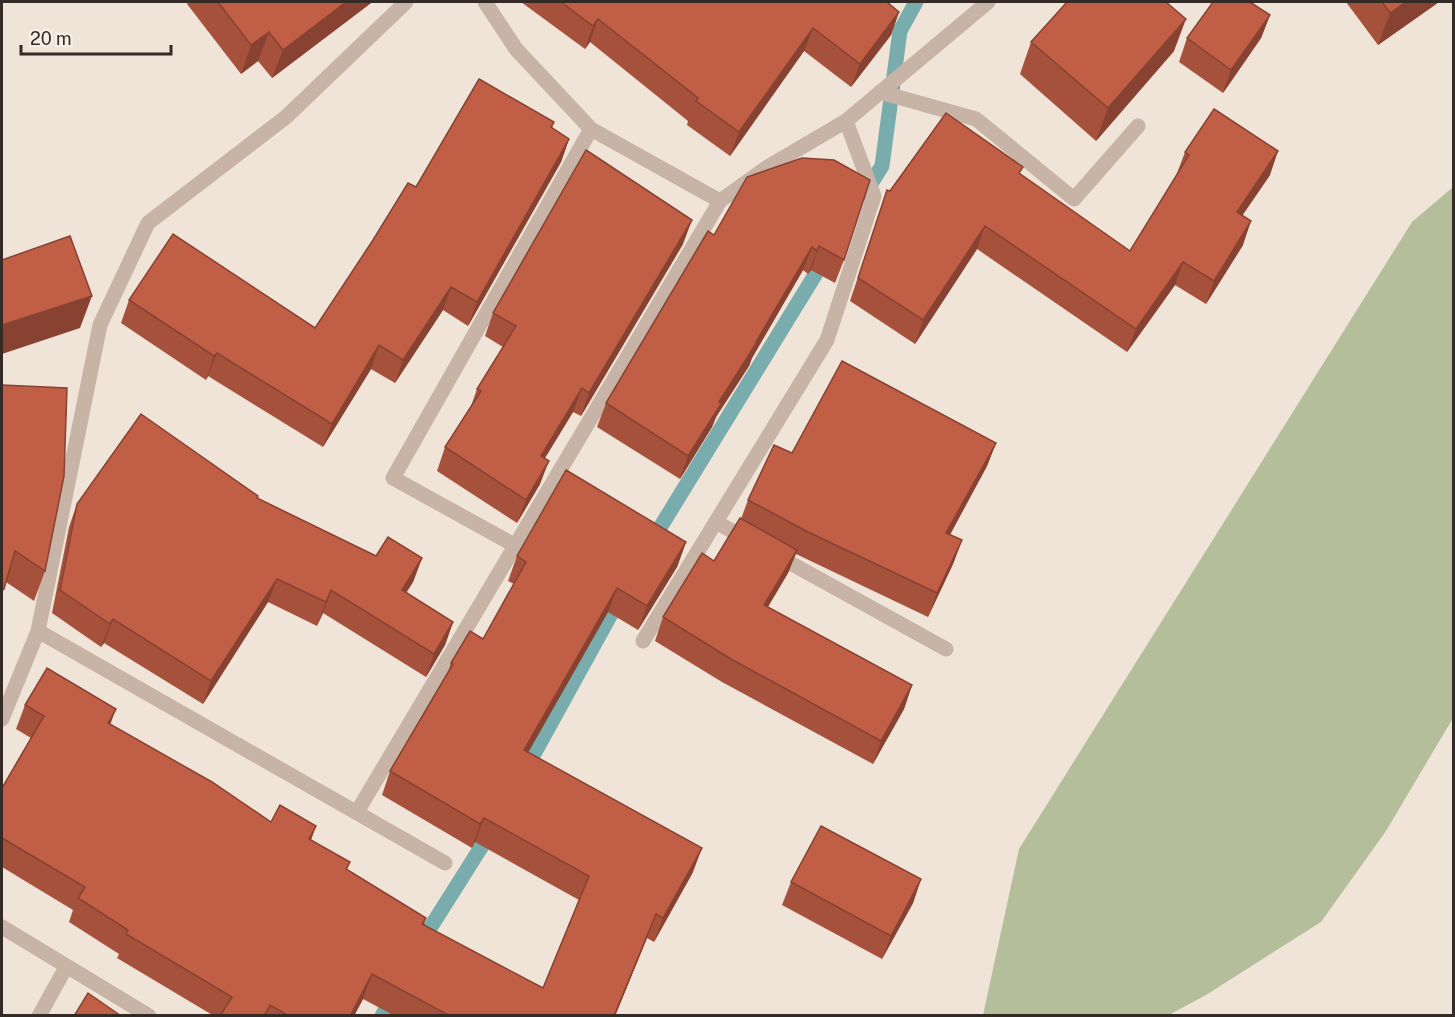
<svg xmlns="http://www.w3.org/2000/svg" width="1455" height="1017" font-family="'Public Sans',sans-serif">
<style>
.green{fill:#b4be9a}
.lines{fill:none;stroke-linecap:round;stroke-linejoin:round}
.stream{stroke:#79acac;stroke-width:15}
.minor{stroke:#c7b4a6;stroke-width:15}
.wall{fill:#a6513c}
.shaded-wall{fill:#874231}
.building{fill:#c15e46;stroke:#874231;stroke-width:1.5}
</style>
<rect width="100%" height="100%" fill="#f0e4d9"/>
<polygon class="green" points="1453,187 1453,718 1386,831 1321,922 1206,995 1169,1015 983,1015 1019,849 1412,222"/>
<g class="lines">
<g class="stream">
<polyline points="865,193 882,166 900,31 916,2"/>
<polyline points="650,544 826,257"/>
<polyline points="524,772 621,596"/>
<polyline points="420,944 492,830"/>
<polyline points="382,1016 395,992"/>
</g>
<g class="minor">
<polyline points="485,2 516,49 591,129 720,201"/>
<polyline points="880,92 976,119 1074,199 1138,126"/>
<polyline points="716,522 750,541"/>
<polyline points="516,546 393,478 591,129"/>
<polyline points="774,554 946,649"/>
<polyline points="38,631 445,863"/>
<polyline points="643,641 827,340 874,196 846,121"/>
<polyline points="2,719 38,631 100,325 148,223 286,117 406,2"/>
<polyline points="357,812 720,201 766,168 846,121 988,2"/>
<polyline points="2,927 149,1016"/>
<polyline points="39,1016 66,967"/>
</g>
</g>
<g class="wall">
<polygon points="188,2 372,2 371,3 272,78 258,61 241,74 187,4"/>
<polygon points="521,2 887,2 899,12 891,35 851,87 804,51 730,156 687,125 688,121 590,42 585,49"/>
<polygon points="1346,2 1439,2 1378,45"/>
<polygon points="1270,15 1261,38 1223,93 1179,62 1187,38"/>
<polygon points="1031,42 1174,51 1096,141 1020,74"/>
<polygon points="554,122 552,128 569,139 561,162 468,326 443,310 395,383 371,369 323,447 208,376 206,380 121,323 129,300 315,328 416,187"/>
<polygon points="1185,152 1270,175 1242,216 1243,245 1206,304 1175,285 1127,352 977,249 915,344 850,301 887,190 890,191 1020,174 1130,251 1176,176"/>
<polygon points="747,177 844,260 835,283 811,270 808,274 803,270 752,358 749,366 716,417 712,427 680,479 597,427 606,403 714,235"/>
<polygon points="683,244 581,416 573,412 545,458 540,484 517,523 437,471 445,447 470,409 477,389 503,347 485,336 493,313"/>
<polygon points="2,385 45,571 34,601 6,582 2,595"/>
<polygon points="996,443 987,466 950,535 962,540 953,564 928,617 796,554 788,573 768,607 912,685 904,709 873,764 722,682 655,641 663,617 714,561 741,519 748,500 792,453"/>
<polygon points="257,498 376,556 422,558 413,582 406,593 453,622 445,645 426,677 323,613 317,626 268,602 203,704 104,643 101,647 52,613 69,527 77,504"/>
<polygon points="686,542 677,567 638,630 608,612 528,752 693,872 654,942 647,938 615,1016 395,1016 363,999 354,1016 214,1016 117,958 119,954 69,922 73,910 2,867 2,788 31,738 16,729 25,705 110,725 271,822 316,826 311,840 350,862 347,870 426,918 424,925 543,988 579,900 475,842 472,848 382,795 390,771 448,672 451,663 483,639 514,584 508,581 517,556"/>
<polygon points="921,879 913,903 882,959 782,905 791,882"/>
</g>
<g class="shaded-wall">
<polygon points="346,2 372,2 371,3 272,78 283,50"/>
<polygon points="1406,2 1439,2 1378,45 1390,13"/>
<polygon points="899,12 891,35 851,87 860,64"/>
<polygon points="1270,15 1261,38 1223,93 1231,70"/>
<polygon points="598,19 590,42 585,49 593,26"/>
<polygon points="1186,19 1174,51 1096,141 1108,108"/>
<polygon points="813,28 804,51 730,156 739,132"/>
<polygon points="269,32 258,61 241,74 251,45"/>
<polygon points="569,139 561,162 468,326 477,302"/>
<polygon points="1278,151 1270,175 1228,236 1237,212"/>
<polygon points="692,220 683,244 581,416 589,393"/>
<polygon points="1251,221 1243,245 1206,304 1214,281"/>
<polygon points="985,226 977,249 915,344 923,320"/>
<polygon points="819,246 811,270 808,274 817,251"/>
<polygon points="812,247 803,270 752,358 749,366 716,417 712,427 680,479 688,456"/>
<polygon points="1183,262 1175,285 1127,352 1136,329"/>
<polygon points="451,287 443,310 395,383 403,360"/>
<polygon points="92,296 80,328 2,354 2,325"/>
<polygon points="379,345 371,369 323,447 332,424"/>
<polygon points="217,353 208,376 206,380 214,356"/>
<polygon points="582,388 573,412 532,479 541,456"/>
<polygon points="996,443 987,466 938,556 946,533"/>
<polygon points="549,461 540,484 517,523 526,500"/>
<polygon points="962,540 953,564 928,617 937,593"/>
<polygon points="686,542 677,567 638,630 647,606"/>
<polygon points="797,550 788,573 755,628 764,605"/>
<polygon points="422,558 413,582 393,613 402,590"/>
<polygon points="277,579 268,602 203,704 211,681"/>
<polygon points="617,588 608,612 516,774 524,750"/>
<polygon points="331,590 323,613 317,626 326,602"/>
<polygon points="113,619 104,643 101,647 110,624"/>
<polygon points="453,622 445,645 426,677 434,654"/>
<polygon points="912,685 904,709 873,764 881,741"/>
<polygon points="116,709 107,733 108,723"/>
<polygon points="484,818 475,842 472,848 480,824"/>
<polygon points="316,826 307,850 309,839"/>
<polygon points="702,848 693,872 654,942 663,918"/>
<polygon points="921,879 913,903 882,959 891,936"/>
<polygon points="656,914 647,938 615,1016 614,1016"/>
<polygon points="372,974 363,999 354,1016 350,1016"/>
</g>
<g class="building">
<polygon points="218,2 346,2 283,50 269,32 251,45"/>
<polygon points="561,2 887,2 899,12 860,64 813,28 739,132 696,101 698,98 598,19 593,26"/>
<polygon points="1067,2 1166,2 1186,19 1108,108 1031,42"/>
<polygon points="1213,2 1250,2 1270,15 1231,70 1187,38"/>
<polygon points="1382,2 1406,2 1390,13"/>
<polygon points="479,79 554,122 551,127 569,139 477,302 451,287 403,360 379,345 332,424 217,353 214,356 129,300 173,234 315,328 373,240 408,183 416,187"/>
<polygon points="1214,109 1278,151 1237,212 1251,221 1214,281 1183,262 1136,329 985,226 923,320 858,278 887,190 890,191 946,113 1023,167 1019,173 1130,251 1189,155 1185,152"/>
<polygon points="586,150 692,220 589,393 582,388 541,456 549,461 526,500 445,447 481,391 477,389 516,326 493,313"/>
<polygon points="802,158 834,160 870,180 844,260 819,246 817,251 812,247 756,342 757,342 719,402 721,404 688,456 606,403 708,231 714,235 747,177"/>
<polygon points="70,236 92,296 2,325 2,260"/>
<polygon points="842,361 996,443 946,533 962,540 937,593 808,532 748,500 774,445 792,453"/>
<polygon points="2,385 67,388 64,476 45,571 15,551 4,589 2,589"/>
<polygon points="141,414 258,496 257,498 376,556 388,537 422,558 402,590 453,622 434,654 331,590 326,602 277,579 211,681 113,619 110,624 60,590 77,504"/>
<polygon points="566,470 686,542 647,606 617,588 524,750 702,848 663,918 656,914 614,1016 450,1016 372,974 350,1016 289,1016 270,1005 264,1016 220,1016 232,997 126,934 128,930 78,898 85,887 2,838 2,788 44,716 25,705 47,668 116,709 108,723 212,782 271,822 280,805 316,826 309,839 350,862 346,869 426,918 422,924 543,988 589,876 484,818 480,824 390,771 453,664 451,663 470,631 483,639 526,562 517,556"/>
<polygon points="740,518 797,550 764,605 912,685 881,741 731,659 663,617 702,553 714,561"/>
<polygon points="821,826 921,879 891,936 791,882"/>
<polygon points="88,993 121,1016 74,1016"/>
</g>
<rect width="1455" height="1017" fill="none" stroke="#342a26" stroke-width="6"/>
<path d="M21 45v9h150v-9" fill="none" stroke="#342a26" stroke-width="3"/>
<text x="30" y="45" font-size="18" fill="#342a26" stroke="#f8eee5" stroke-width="4.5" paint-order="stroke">20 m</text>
</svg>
